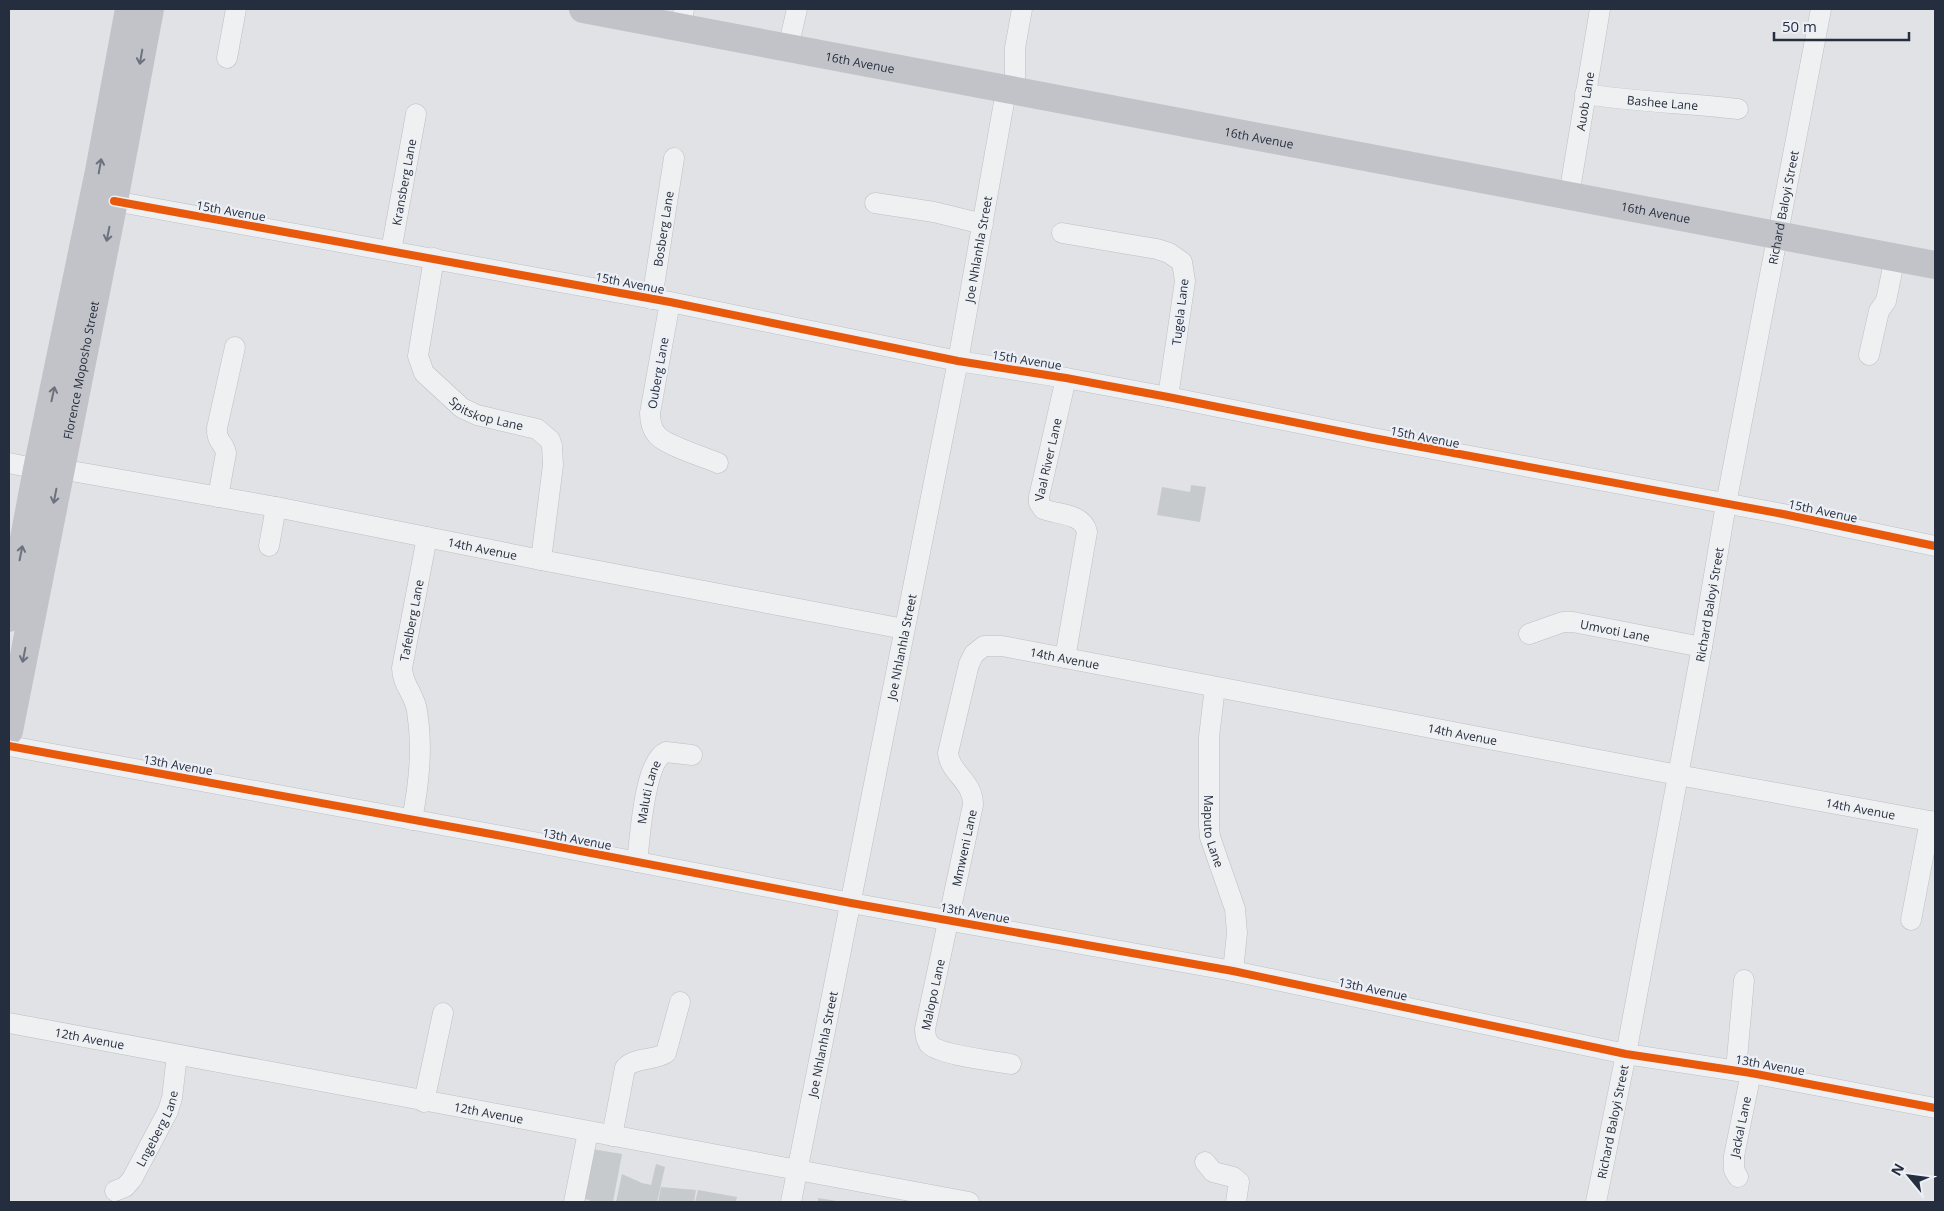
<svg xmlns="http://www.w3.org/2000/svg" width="1944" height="1211" font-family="'Open Sans',sans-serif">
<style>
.building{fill:#c7cacd}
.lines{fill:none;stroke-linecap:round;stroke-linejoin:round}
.street-casing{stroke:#bdbfc3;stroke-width:21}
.street{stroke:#eef0f2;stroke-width:20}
.secondary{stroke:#c1c3c8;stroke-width:28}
.cycleway-casing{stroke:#eceff5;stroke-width:11}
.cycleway{stroke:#e8590c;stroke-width:8}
.oneway{stroke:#6b717d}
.labels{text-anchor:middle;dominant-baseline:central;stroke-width:4.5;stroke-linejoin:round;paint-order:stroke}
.street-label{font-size:12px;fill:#252e3f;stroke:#eceff5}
</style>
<rect width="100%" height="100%" fill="#e0e2e5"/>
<g class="building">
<polygon points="1191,485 1206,487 1200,522 1157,515 1162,487 1190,492"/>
<polygon points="592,1149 622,1154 613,1202 589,1202 590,1200 584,1199"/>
<polygon points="656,1164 665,1167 657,1202 616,1202 622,1174 642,1183 651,1185"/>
<polygon points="661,1187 696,1190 694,1202 658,1202"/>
<polygon points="698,1190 737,1197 736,1202 695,1202"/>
<polygon points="818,1198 837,1201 837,1202 818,1202"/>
</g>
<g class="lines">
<g class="street-casing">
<g id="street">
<polyline points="681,28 684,9"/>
<polyline points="788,48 797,9"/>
<polyline points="227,58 236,9"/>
<polyline points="1015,92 1015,48 1022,9"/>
<path id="s1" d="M1585,94C1636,102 1687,103 1738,109"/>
<path id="s2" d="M1569,195L1600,9"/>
<polyline points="114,201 670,302 958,361 1066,378 1168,397 1373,438 1783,514 1935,546"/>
<polyline points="875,203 934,212 983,224"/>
<polyline points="1062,233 1157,249 1169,253 1182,262 1185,281 1168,397"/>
<path id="s3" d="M391,251L416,114"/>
<path id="s4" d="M434,258L418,356L424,373L462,408L477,415L537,429L550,440L552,446L553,465L541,560"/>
<path id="s5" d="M652,299L674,158"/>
<path d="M670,302L650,413C650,421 651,428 657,435C665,445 704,457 718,463"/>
<polyline points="1869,355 1879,311 1886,301 1895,257"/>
<polyline points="9,463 37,469"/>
<path id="s6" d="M60,469L276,507L541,560L904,629"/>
<path d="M218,497L226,453C224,442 216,442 217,428L235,347"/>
<polyline points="269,546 276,507"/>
<path id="s7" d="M1529,634L1563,622H1573L1702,647"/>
<path id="s8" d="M1065,658L1087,532C1083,513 1058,515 1043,509L1039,503V497L1066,378"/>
<path id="s9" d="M1215,687L1209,737V826L1210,837L1235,909L1237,933L1233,971"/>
<polyline points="9,746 502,836 851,903 1233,971 1626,1054 1751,1073 1935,1108"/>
<path id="s10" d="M412,820C419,783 423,748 417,711C415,695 402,684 402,668L427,537"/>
<path id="s11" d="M637,862C640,839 644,761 666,752L692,755"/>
<polyline points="1911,920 1930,821"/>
<path id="s12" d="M9,1023L969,1202"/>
<path id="s13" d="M1011,1064C995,1061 939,1055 929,1044C926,1039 925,1034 925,1029L973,805C973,780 950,774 948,753L969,664L974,654L984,646H1002L1678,775L1935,822"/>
<polyline points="1736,1070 1744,980"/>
<polyline points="424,1102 443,1013"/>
<path d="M612,1136L625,1068C634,1057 654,1061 666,1053L680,1002"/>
<polyline points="1205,1162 1213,1172 1233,1177 1239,1182 1236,1202"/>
<path id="s14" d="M1738,1177L1734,1170V1156L1751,1073"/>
<path id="s15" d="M115,1191L125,1187L132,1179L168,1111L172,1098L177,1055"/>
<polyline points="574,1202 588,1132"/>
<path id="s16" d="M791,1202L958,361L1006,91"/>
<path id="s17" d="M1596,1202L1626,1054L1702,647L1726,504L1821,9"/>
</g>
</g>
<use href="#street" class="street"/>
<g class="secondary">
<path id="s18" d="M583,9C1033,96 1484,179 1935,265"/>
<polyline points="9,618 37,469 99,171 129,9"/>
<path id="s19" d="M9,731L114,201L150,9"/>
</g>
<g class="cycleway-casing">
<g id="cycleway">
<polyline points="114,201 670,302 958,361 1066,378 1168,397 1373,438 1783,514 1935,546"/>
<polyline points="9,746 502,836 851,903 1233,971 1626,1054 1751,1073 1935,1108"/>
</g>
</g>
<use href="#cycleway" class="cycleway"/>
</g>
<defs><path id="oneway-shaft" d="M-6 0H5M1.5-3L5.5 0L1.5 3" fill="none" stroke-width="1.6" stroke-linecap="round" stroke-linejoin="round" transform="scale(1.25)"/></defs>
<g class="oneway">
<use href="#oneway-shaft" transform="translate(141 57) rotate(100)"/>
<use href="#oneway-shaft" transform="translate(100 166) rotate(-80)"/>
<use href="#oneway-shaft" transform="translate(108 234) rotate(101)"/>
<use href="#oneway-shaft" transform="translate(53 394) rotate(-78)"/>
<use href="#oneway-shaft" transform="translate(55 496) rotate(101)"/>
<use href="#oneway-shaft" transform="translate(21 553) rotate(-79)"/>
<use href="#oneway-shaft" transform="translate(24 655) rotate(101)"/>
</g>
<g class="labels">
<g class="street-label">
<text stroke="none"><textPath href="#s18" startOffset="282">16th Avenue</textPath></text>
<text stroke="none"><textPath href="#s2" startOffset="95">Auob Lane</textPath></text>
<text stroke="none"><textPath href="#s1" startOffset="78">Bashee Lane</textPath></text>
<text stroke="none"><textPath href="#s18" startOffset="688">16th Avenue</textPath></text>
<text stroke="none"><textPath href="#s3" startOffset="70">Kransberg Lane</textPath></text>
<text stroke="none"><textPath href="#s17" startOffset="1012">Richard Baloyi Street</textPath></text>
<text transform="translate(231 211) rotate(10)">15th Avenue</text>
<text stroke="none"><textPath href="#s18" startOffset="1092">16th Avenue</textPath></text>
<text stroke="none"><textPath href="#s5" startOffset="71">Bosberg Lane</textPath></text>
<text stroke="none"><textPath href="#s16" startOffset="971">Joe Nhlanhla Street</textPath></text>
<text transform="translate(630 283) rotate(11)">15th Avenue</text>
<text transform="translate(1180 312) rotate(-83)">Tugela Lane</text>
<text transform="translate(1027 360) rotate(9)">15th Avenue</text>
<text stroke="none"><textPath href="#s19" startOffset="368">Florence Moposho Street</textPath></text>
<text transform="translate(658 373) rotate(-80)">Ouberg Lane</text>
<text stroke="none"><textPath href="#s4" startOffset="194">Spitskop Lane</textPath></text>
<text transform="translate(1425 437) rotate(11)">15th Avenue</text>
<text stroke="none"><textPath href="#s8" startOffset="232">Vaal River Lane</textPath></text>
<text transform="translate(1823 511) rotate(12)">15th Avenue</text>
<text stroke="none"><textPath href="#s6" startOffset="430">14th Avenue</textPath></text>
<text stroke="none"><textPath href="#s17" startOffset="608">Richard Baloyi Street</textPath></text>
<text stroke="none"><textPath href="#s10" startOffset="204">Tafelberg Lane</textPath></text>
<text stroke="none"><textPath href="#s7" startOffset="89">Umvoti Lane</textPath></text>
<text stroke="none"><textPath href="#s16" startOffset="566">Joe Nhlanhla Street</textPath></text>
<text stroke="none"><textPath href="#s13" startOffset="586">14th Avenue</textPath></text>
<text stroke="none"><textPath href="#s13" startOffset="991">14th Avenue</textPath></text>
<text transform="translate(178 765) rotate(10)">13th Avenue</text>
<text stroke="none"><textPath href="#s11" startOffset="71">Maluti Lane</textPath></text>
<text stroke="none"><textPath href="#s13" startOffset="1396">14th Avenue</textPath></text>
<text stroke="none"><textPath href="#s9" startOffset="145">Maputo Lane</textPath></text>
<text transform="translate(577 839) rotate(11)">13th Avenue</text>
<text stroke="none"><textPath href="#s13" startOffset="286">Mmweni Lane</textPath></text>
<text transform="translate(975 913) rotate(10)">13th Avenue</text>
<text transform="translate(1373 989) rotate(12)">13th Avenue</text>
<text stroke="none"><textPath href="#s13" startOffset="136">Malopo Lane</textPath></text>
<text stroke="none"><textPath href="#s12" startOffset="82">12th Avenue</textPath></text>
<text stroke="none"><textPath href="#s16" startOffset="161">Joe Nhlanhla Street</textPath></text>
<text transform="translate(1770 1065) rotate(10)">13th Avenue</text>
<text stroke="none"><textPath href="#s12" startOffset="488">12th Avenue</textPath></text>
<text stroke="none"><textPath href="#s17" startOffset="82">Richard Baloyi Street</textPath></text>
<text stroke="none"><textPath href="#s14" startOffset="52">Jackal Lane</textPath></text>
<text stroke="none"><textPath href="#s15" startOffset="78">Lngeberg Lane</textPath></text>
</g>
</g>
<rect width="1944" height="1211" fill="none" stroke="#252e3f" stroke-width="20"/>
<g transform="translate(1909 1176) rotate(299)" stroke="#eceff5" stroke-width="4" paint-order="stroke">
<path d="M0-4L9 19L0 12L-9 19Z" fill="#252e3f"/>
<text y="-8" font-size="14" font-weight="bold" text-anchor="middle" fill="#252e3f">N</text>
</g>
<path d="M1774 32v8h135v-8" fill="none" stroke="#252e3f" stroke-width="2.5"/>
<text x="1782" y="32" font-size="15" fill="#252e3f" stroke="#eceff5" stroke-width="4" paint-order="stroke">50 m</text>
</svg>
